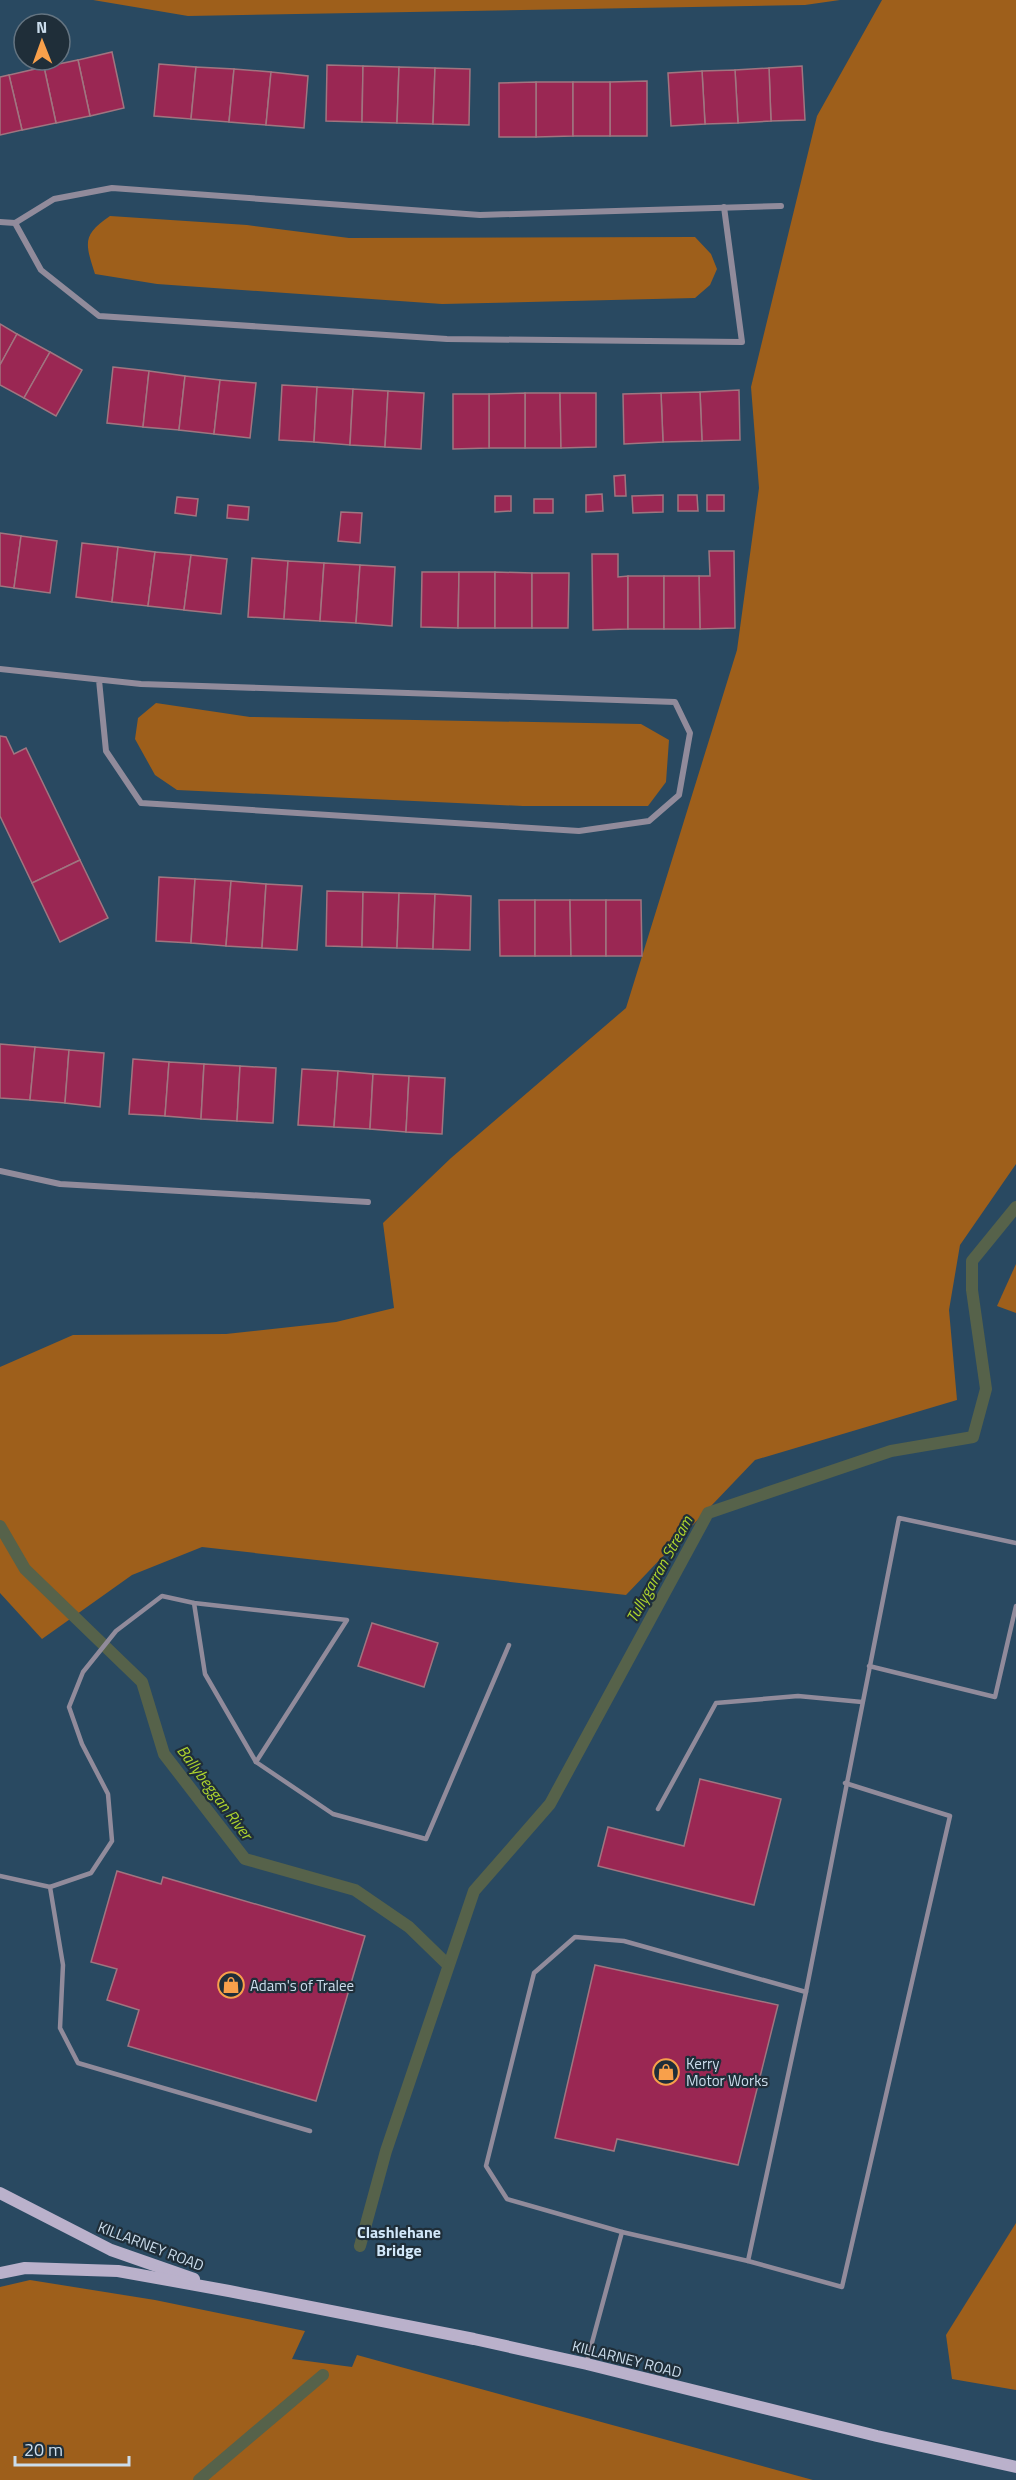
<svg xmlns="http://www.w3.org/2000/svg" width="1016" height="2480" font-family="'Titillium Web',sans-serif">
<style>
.grass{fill:#9e5f1b}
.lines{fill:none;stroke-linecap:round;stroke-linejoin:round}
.stream{stroke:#56624a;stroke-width:12}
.building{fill:#9a2753;stroke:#a07580;stroke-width:1.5}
.service{stroke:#918b9b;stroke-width:4.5}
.minor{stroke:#918b9b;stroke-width:6}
.secondary{stroke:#bab1cb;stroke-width:12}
.labels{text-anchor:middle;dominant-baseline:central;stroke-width:4.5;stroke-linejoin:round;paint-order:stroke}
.poi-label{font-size:15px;fill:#cbddec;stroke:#1f2e39;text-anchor:start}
.street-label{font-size:15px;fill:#cbddec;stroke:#1f2e39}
.water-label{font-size:16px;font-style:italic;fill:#aed42e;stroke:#1f2e39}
.neighbourhood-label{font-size:16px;font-weight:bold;fill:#d1e7f9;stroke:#1f2e39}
</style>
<rect width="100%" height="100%" fill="#294961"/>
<g class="grass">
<polygon points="93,0 840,0 805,5 188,16"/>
<polygon points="882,0 1016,0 1016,1164 960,1245 949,1310 957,1400 755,1460 626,1595 202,1547 132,1575 42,1639 0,1593 0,1367 73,1335 226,1334 336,1322 394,1308 383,1223 451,1158 626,1008 737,650 759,488 751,387 817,116"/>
<path d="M110,216L247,225L349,238L695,237L711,254L717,269L710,285L695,298L442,304L157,284L95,274C85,243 82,235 110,216Z"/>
<polygon points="156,703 250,717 641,724 669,740 666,782 648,806 523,806 177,790 155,775 135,739 138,718"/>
<polygon points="1016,1264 1016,1313 997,1306"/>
<polygon points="1016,2223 1016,2390 952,2379 946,2335"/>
<polygon points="30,2280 155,2300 305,2331 292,2359 352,2367 357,2355 813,2480 0,2480 0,2287"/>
</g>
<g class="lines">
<g class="stream">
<polyline points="0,1526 25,1569 142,1682 164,1754 245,1859 355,1890 409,1927 448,1965"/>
<polyline points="360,2246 386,2151 474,1891 550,1804 708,1513 891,1451 973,1437 986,1389 972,1290 972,1261 1016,1207"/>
<polyline points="199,2480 323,2375"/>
</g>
</g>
<g class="building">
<polygon points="112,52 124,108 90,116 78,60"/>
<polygon points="78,60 90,116 56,123 44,67"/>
<polygon points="159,64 196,67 191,119 154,116"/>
<polygon points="327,65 363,66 362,122 326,121"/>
<polygon points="363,66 399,67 397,123 362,122"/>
<polygon points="802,66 805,120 771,121 769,68"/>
<polygon points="44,67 56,123 22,130 9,75"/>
<polygon points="196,67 234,69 229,122 191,119"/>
<polygon points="399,67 435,68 433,124 397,123"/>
<polygon points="435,68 470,69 469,125 433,124"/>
<polygon points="769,68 771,121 738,123 735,70"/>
<polygon points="234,69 271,72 266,125 229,122"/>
<polygon points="735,70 738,123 705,124 702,71"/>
<polygon points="702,71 705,124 671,126 668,73"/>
<polygon points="271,72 308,76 304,128 266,125"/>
<polygon points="9,75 22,130 0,135 0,77"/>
<polygon points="647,81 647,136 610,136 610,82"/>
<polygon points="536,82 573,82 573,136 536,137"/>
<polygon points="536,82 536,137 499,137 499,83"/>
<rect x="573" y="82" width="37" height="54"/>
<polygon points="0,324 17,334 0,365"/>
<polygon points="17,334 50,352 24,398 0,385 0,365"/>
<polygon points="50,352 82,370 56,416 24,398"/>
<polygon points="113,367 149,371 143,427 107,423"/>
<polygon points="149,371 185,376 179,430 143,427"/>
<polygon points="185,376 220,380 214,434 179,430"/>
<polygon points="220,380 256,383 250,438 214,434"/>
<polygon points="282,385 317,387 314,442 279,440"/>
<polygon points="317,387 353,389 350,445 314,442"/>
<polygon points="353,389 388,391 385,447 350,445"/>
<polygon points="739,390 740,440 702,441 700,392"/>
<polygon points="388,391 424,393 421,449 385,447"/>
<polygon points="700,392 702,441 663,442 661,393"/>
<polygon points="525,393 560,393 561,448 525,448"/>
<polygon points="525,393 525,448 489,448 489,394"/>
<polygon points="560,393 596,393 596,447 561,448"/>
<polygon points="661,393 663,442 624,444 623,394"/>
<polygon points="453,394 489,394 489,448 453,449"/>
<polygon points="625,475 626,496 615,496 614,476"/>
<polygon points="602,494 603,511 586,512 586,495"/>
<polygon points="663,495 663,512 633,513 632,496"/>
<polygon points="678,495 697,495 698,511 678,511"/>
<rect x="707" y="495" width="17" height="16"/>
<polygon points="495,496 511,496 511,511 495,512"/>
<polygon points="177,497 198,499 196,516 175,513"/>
<rect x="534" y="499" width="19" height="14"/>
<polygon points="228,505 249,507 248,520 227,518"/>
<polygon points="341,512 362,513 360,543 338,541"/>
<polygon points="0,533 21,536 14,588 0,586"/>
<polygon points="21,536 57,541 50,593 14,588"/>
<polygon points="82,543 118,547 112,602 76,597"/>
<polygon points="118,547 155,552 148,606 112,602"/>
<polygon points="709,551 734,551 735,628 700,629 699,576 710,576"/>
<polygon points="155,552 191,555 184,610 148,606"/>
<polygon points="592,554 618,554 618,577 628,576 628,629 593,630"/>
<polygon points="191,555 227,559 221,614 184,610"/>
<polygon points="252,558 288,561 284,619 248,617"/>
<polygon points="288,561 324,563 320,621 284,619"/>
<polygon points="324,563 360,565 356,623 320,621"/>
<polygon points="360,565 395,567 392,626 356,623"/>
<polygon points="422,572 459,572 458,628 421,627"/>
<polygon points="459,572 495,572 495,628 458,628"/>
<polygon points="495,572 532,573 532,628 495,628"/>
<polygon points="532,573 569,573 568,628 532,628"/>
<rect x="628" y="576" width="36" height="53"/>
<polygon points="664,576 699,576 700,629 664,629"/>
<polygon points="0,736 6,737 14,754 26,748 80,860 32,883 0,816"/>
<polygon points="80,860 108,918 60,942 32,883"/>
<polygon points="159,877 195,879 191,943 156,941"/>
<polygon points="195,879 231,881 226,946 191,943"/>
<polygon points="231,881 266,884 262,948 226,946"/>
<polygon points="266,884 302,886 297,950 262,948"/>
<polygon points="327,891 363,892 362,947 326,946"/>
<polygon points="363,892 399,893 397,948 362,947"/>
<polygon points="399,893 435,894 433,949 397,948"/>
<polygon points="435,894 471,896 470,950 433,949"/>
<polygon points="499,900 535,900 535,956 500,956"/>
<polygon points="535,900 570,900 571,956 535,956"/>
<polygon points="570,900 606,900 606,956 571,956"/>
<polygon points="606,900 641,900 642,956 606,956"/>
<polygon points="0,1044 35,1047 30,1100 0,1098"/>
<polygon points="35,1047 69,1050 65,1103 30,1100"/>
<polygon points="69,1050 104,1053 100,1107 65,1103"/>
<polygon points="133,1059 169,1062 165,1116 129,1114"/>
<polygon points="169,1062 204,1064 201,1119 165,1116"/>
<polygon points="204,1064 240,1066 237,1121 201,1119"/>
<polygon points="240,1066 276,1068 273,1123 237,1121"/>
<polygon points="302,1069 338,1071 334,1127 298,1125"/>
<polygon points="338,1071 373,1074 370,1129 334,1127"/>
<polygon points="373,1074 409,1076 406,1132 370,1129"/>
<polygon points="409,1076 445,1078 442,1134 406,1132"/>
<polygon points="372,1623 438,1643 424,1687 358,1666"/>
<polygon points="700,1779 781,1799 754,1905 598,1866 608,1827 684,1846"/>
<polygon points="117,1871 161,1884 163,1877 365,1936 316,2101 128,2046 139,2010 107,2000 117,1969 91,1962"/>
<polygon points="595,1965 778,2005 738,2165 617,2139 614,2151 555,2138"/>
</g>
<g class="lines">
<g class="service">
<polyline points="194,1603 205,1674 256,1762 333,1814 426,1839 509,1645"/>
<polyline points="869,1666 995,1697 1016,1606"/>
<polyline points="658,1809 716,1703 798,1696 862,1702"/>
<polyline points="0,1876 50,1887 63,1965 60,2028 78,2063 310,2131"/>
<polyline points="50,1887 91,1873 112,1841 108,1794 82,1744 69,1707 83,1672 116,1631 162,1596 194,1603 347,1620 256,1762"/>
<polyline points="622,2232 507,2199 486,2166 534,1973 575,1937 624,1941 806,1992"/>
<polyline points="748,2261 842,2287 950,1816 845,1783"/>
<polyline points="587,2361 622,2232 748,2261 806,1992 899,1518 1016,1543"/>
</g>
<g class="minor">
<polyline points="0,222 15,223 54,199 112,188 480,215 781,206"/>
<polyline points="15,223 41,270 99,316 447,339 742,342 724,207"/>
<polyline points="0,669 141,684 675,702 690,733 679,795 649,821 579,831 141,803 106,751 99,680"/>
<polyline points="0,1171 60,1184 368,1202"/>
</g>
<g class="secondary">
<polyline points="0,2193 111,2250 194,2279"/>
<polyline points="0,2273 25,2268 118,2271 229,2291 474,2339 587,2364 877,2436 1016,2467"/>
</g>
</g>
<defs>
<g id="shop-ring" transform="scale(1.35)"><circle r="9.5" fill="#1f2e39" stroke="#f8a04b" stroke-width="1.5"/><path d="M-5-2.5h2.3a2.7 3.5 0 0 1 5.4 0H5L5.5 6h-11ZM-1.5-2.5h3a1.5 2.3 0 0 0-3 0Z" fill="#f8a04b"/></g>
</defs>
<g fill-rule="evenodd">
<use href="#shop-ring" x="231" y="1985"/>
<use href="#shop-ring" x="666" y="2072"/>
</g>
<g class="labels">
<g class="poi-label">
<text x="250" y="1985">Adam's of Tralee</text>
<text x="686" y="2063">Kerry<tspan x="686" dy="17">Motor Works</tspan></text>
</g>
<g class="street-label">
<text transform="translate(151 2246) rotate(21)">KILLARNEY ROAD</text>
<text transform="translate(627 2359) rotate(14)">KILLARNEY ROAD</text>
</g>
<g class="water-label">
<text transform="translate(659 1569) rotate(-61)">Tullygarran Stream</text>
<text transform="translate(215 1792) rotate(53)">Ballybeggan River</text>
</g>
<g class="neighbourhood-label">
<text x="399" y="2232">Clashlehane<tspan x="399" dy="18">Bridge</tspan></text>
</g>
</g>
<g transform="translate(42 42) rotate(359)"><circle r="28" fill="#1f2e39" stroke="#647481" stroke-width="1.5"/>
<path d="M0-4.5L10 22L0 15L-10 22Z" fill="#f8a04b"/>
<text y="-9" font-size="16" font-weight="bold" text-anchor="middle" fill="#cbddec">N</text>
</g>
<path d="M15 2456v9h114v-9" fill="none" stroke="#cbddec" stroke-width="3"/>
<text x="24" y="2456" font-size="18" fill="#cbddec" stroke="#1f2e39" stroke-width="4.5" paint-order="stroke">20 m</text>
</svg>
